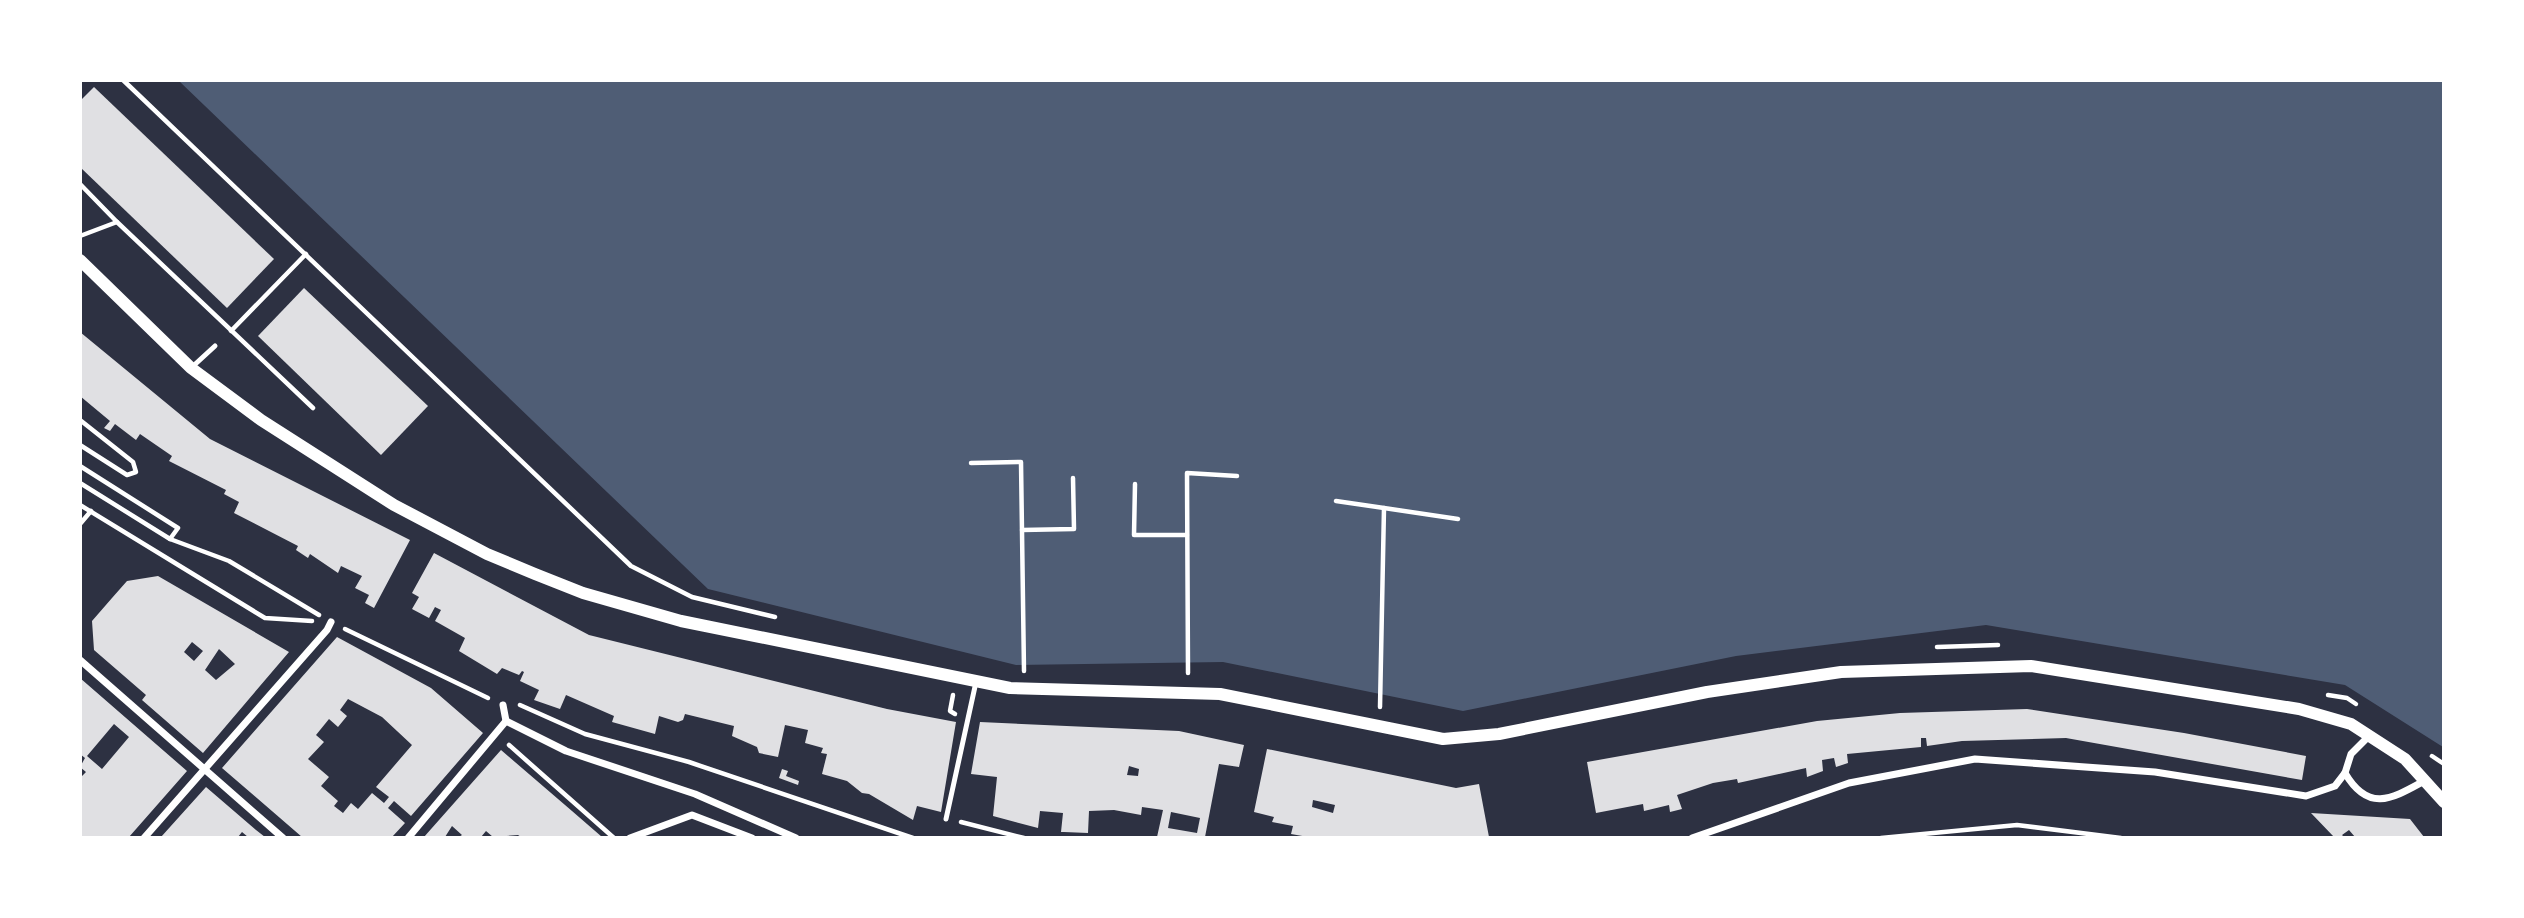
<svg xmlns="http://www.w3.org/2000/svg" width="2524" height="918" font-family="Jost,sans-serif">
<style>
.water{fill:#4f5d75}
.building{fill:#e0e0e3;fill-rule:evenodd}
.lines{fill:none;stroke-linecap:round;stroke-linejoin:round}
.path{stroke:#fff;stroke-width:4.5}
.service{stroke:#fff;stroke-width:5}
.minor{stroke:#fff;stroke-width:7}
.tertiary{stroke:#fff;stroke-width:12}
</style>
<rect width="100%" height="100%" fill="#2d3142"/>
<polygon class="water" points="179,81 2443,81 2443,747 2345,685 1986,625 1736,656 1463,711 1223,662 1016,665 708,589"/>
<g class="building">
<polygon points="94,87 274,259 227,308 80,167 80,101"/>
<polygon points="304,288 428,406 381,455 258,336"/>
<polygon points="80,332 210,439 410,540 374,608 365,603 369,595 355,588 362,576 341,566 338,573 310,554 308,558 296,550 298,546 234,513 239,502 224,494 226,490 169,461 172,456 140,434 136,440 115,424 110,431 104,428 110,421 80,396"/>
<polygon points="434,553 589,635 887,709 956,722 941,812 917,806 913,820 869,794 862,793 847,781 822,774 827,754 821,753 823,748 805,743 808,730 785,725 778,757 759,753 757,747 732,736 734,726 685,714 683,720 678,722 659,716 655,734 612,722 614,716 566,695 560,709 534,700 539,690 520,681 524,672 522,671 519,675 502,668 497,674 459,651 465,638 435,621 441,610 435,607 429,618 412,609 419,597 412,593"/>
<path d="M158,576L289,652L203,753L142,700L146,695L94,650L92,621L112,598L127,581ZM192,642L203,651L194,661L184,652ZM219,649L235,664L216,680L205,670Z"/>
<path d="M337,637L431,688L483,733L411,816L394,801L388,808L405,823L392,837H302L222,768ZM348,699L382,717L412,745L376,787L389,797L384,803L372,793L358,809L351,803L343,813L334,806L338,801L321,786L329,777L308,759L324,742L316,735L329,719L338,727L347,716L340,710Z"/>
<path d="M80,678L187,771L129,837H80V778L86,772L80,767L85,758L80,754ZM114,724L129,737L102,769L87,756Z"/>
<polygon points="2027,709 2184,733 2306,756 2302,780 2066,738 1962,741 1927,746 1926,738 1921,738 1921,747 1847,754 1848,763 1836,767 1834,758 1822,760 1823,771 1807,777 1806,768 1738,783 1737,779 1713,783 1677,795 1682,809 1670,812 1669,805 1644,811 1643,804 1596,813 1587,762 1817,721 1900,713"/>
<path d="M980,722L1179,731L1244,745L1239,767L1219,764L1205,837H1157L1163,810L1142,807L1141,815L1114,810L1089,811L1088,833L1064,832H1061L1063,813L1040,811L1038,828L993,816L997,777L971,774ZM1129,766L1139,769L1138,776L1127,775ZM1171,812L1200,818L1197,833L1168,828Z"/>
<path d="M1267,749L1456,788L1479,784L1489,837H1308L1291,834L1293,826L1272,822L1274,817L1254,812ZM1313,800L1335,805L1333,813L1312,807Z"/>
<polygon points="501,750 572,811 602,837 521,837 518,835 493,837 486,831 481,837 459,837 462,835 452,826 445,837 424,837"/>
<polygon points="782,769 788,771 786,776 799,781 798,785 779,778"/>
<polygon points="206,787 256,830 265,837 248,837 242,832 238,837 161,837"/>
<polygon points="2311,813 2410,819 2424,837 2355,837 2349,830 2342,835 2344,837 2334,837"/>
</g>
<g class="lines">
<g class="path">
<polyline points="123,80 631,566 692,597 775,617"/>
<polyline points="80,184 117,222 80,236"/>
<polyline points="117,222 313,408"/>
<polyline points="231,331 306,254"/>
<polyline points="80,420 133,462 136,472 127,475 80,445"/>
<polyline points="971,463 1021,462 1024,671"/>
<polyline points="80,466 178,528 170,539"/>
<polyline points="80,483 170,539 229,561 319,615"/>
<polyline points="1135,484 1134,535 1187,535"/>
<polyline points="1336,501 1384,508 1380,707"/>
<polyline points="80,505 265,618 312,621"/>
<polyline points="1384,508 1458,519"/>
<polyline points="80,524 91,511"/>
<polyline points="1022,530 1074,529 1073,478"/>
<polyline points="345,629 488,698"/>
<polyline points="1937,647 1998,645"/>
<polyline points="1188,673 1187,473 1237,476"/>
<polyline points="953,695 950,711 955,714"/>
<polyline points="2328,695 2347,698 2356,704"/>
<polyline points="520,705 585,734 689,762 913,838"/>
<polyline points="509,745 614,838"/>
<polyline points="2432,756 2444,764"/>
<polyline points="961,822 1024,838"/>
<polyline points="1881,838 2017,825 2121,838"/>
</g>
<g class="service">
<polyline points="191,368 215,346"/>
<polyline points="946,819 976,682"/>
</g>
<g class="minor">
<polyline points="80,660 283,838"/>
<polyline points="503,705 506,721"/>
<polyline points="506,721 566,751 695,794 796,838"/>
<path d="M2345,773C2369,814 2393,798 2426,780"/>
<polyline points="144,838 327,630 331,622"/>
<polyline points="408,838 506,721"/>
<polyline points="630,838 692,815 752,838"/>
<polyline points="1692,838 1849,783 1975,759 2155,772 2306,796 2335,786 2345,773 2351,754 2370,735"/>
</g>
<polyline class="tertiary" points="80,260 191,368 261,420 394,505 487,554 535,574 583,593 681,621 1010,688 1220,694 1443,739 1499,734 1707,692 1841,672 2031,666 2299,709 2351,724 2405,759 2444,802"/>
</g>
<rect width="2524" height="918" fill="none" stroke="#ffffff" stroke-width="164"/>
</svg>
